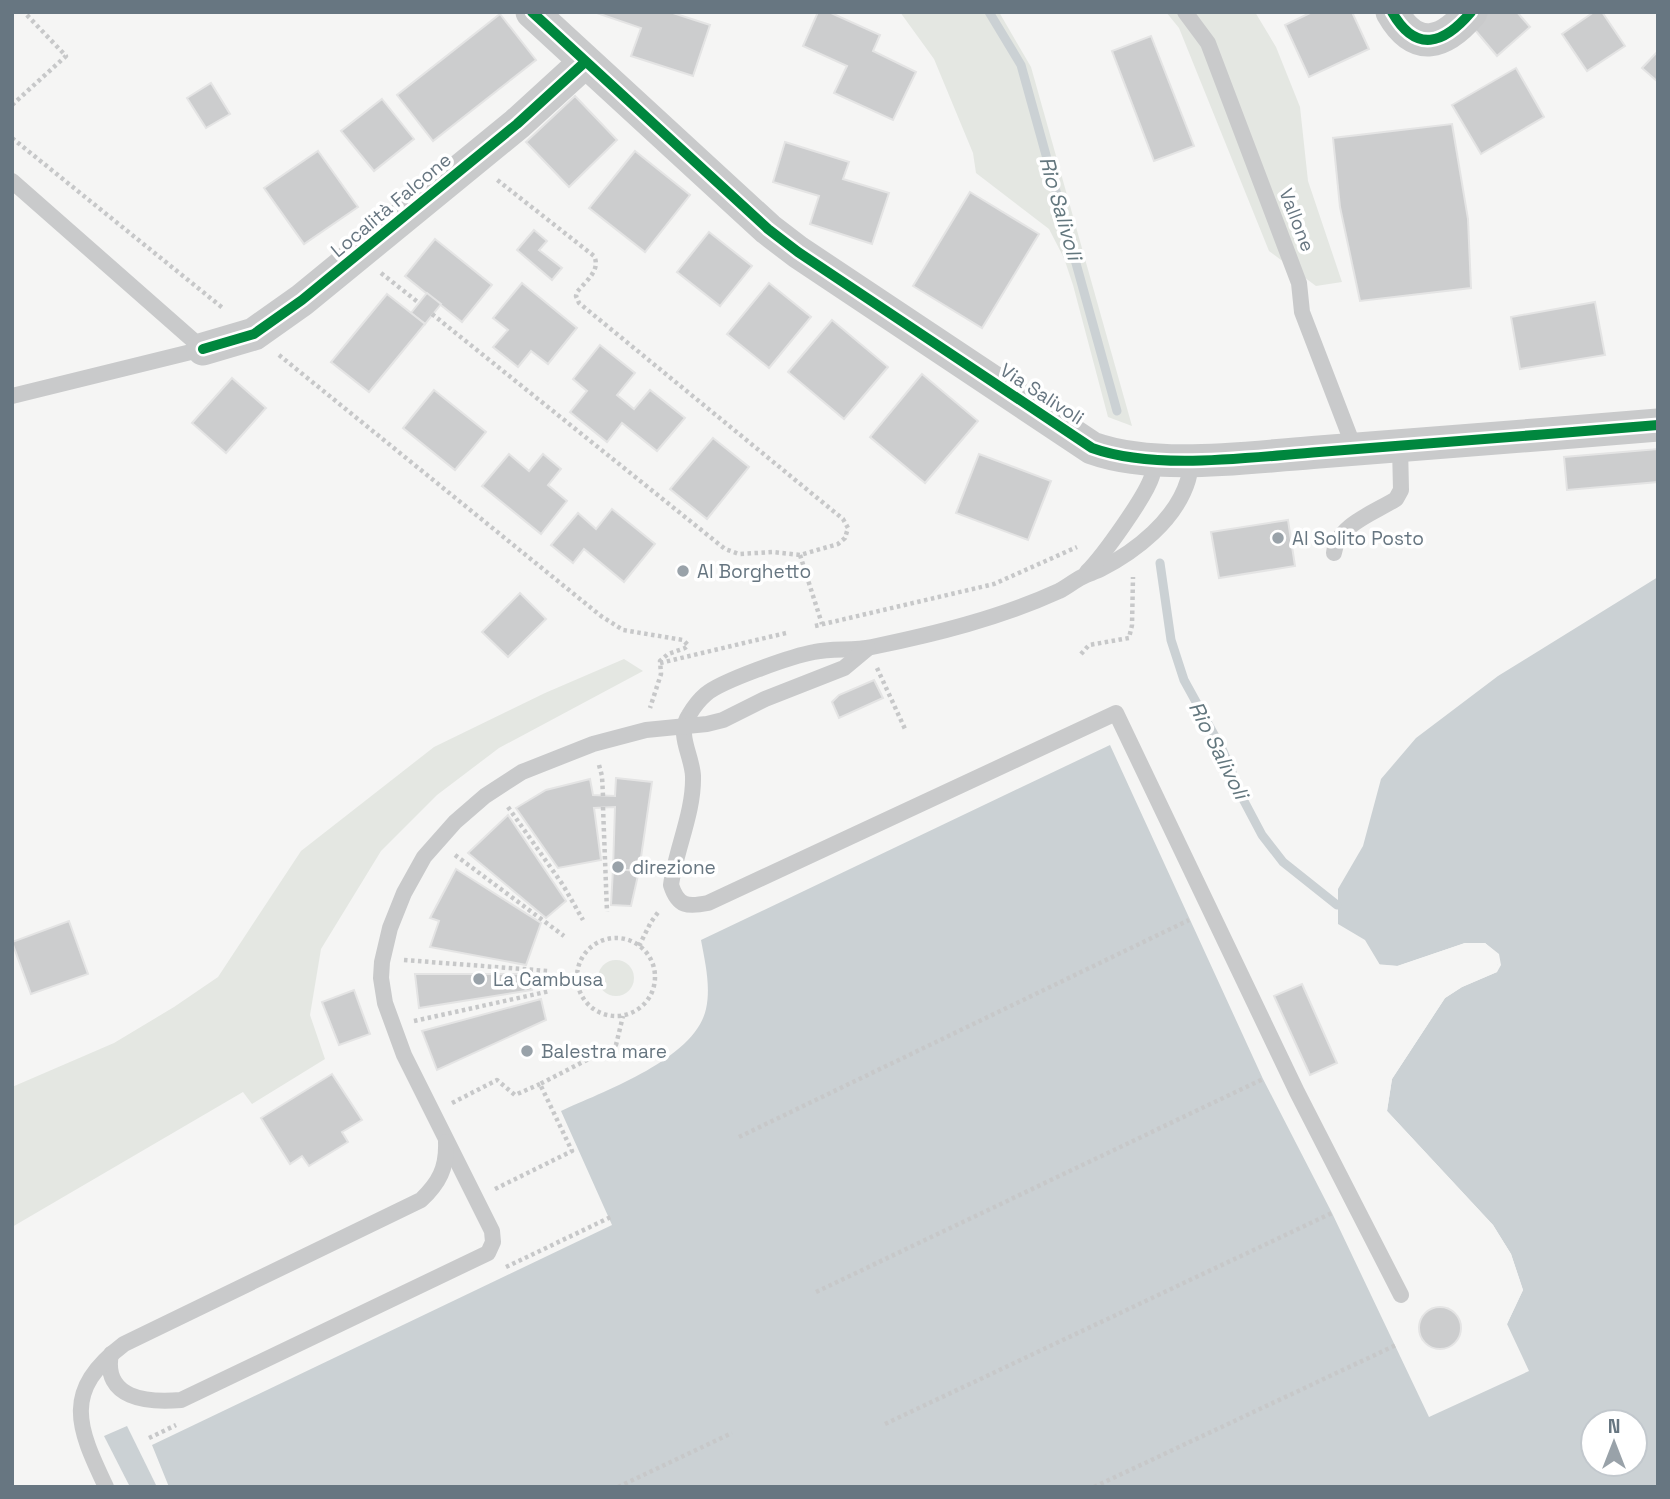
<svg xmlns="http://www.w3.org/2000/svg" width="1670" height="1499" font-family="'Space Grotesk',sans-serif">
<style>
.green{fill:#e4e7e2}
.water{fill:#cbd1d4;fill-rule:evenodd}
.pier{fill:#f5f5f4}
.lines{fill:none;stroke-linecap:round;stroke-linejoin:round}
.stream{stroke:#cbd1d4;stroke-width:9}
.building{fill:#cccdce;stroke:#e4e4e4;stroke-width:2}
.path{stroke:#c7c8c9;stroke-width:4.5;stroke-dasharray:3.5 3.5;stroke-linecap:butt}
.lane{stroke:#c9cacb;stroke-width:16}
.street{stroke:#c9cacb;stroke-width:33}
.cycleway-casing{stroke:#fff;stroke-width:15}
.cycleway{stroke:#00873e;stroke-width:10}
.poi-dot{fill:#99a2a9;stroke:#fff;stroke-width:2.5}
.labels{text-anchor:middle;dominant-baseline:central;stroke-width:7;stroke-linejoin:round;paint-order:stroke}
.street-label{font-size:19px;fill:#677681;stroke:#fff}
.poi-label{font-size:19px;fill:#677681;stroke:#fff;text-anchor:start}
.water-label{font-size:21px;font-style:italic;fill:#63777e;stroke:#fff}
</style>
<rect width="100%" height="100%" fill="#f5f5f4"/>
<g class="green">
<polygon points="900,12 999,12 1031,67 1132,426 1108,417 1073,285 1064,258 1049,229 976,173 973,153 934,59"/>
<polygon points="1166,12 1255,12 1276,47 1300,107 1308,181 1342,282 1316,286 1269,251 1179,28"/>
<polygon points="624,659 643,671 499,748 437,795 381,851 321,949 310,1015 325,1059 252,1104 243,1092 12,1227 12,1087 114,1043 174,1007 218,977 301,851 434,747 545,693"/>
<circle cx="616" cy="978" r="18"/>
</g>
<g class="water">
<path d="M1658,577V1487H169L152,1445L612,1225L561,1111C604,1091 695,1059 706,1009C711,986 705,962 701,940L1110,745L1263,1079L1332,1213L1429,1417L1529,1371L1507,1324L1523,1290L1511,1254L1493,1225L1387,1111L1392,1079L1445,998L1462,987L1497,972L1499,955L1485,943H1465L1397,966L1380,965L1365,940L1338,924V889L1363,846L1381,779L1416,738L1498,676ZM1593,1422H1635V1464H1593Z"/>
<polygon points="127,1426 157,1487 130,1487 104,1436"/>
</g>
<polygon class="pier" points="1465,943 1485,943 1499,954 1501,965 1497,972 1462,987 1445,998 1392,1079 1387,1111 1493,1225 1511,1254 1523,1290 1507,1324 1505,1321 1520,1290 1508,1255 1490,1227 1384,1111 1389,1077 1442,996 1461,983 1495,969 1498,964 1496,956 1484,947 1466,947 1398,969 1379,968 1376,964 1398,966"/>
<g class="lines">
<g class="stream">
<polyline points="989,12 1021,65 1117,411"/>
<polyline points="1160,563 1171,640 1184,680 1223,751 1244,801 1262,835 1283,862 1337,905"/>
</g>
</g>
<g class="building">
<polygon points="594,12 670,12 710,25 693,76 631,56 641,28"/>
<polygon points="818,12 829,12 880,35 873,51 916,72 893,120 834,93 847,66 803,46"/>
<polygon points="1312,12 1352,12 1369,49 1309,77 1285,25"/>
<polygon points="1484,12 1517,12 1530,27 1497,56 1470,24"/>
<polygon points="1594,12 1602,12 1625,46 1587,71 1562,34"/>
<polygon points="500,14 536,60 433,141 397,95"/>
<polygon points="1151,36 1194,146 1154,161 1112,51"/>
<polygon points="1658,51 1658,82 1642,68"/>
<polygon points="1516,68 1544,117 1481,154 1452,105"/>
<polygon points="211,83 230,114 206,128 187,98"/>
<polygon points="575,96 617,140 569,187 526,142"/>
<polygon points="382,99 414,139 374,171 341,131"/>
<polygon points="1452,124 1468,219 1471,288 1360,301 1340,207 1333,138"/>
<polygon points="785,142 849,162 843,179 889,193 872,244 810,224 819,196 773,182"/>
<polygon points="318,151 358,207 304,244 264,188"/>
<polygon points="635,151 690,195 645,252 589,208"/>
<polygon points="970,192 1039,234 982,328 913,286"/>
<polygon points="534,230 547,241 539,250 562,268 552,280 517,250"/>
<polygon points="709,232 752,266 720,306 677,272"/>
<polygon points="435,239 492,285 462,322 405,276"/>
<polygon points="522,283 577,328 548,364 531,351 518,367 493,347 508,330 493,318"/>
<polygon points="769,283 811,317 769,368 727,334"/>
<polygon points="427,293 441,304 425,324 411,313"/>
<polygon points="387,294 425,324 369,392 331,362"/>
<polygon points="1595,302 1605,355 1520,369 1511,317"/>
<polygon points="832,320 888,367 844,419 788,372"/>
<polygon points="600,345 635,373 617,395 634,409 650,390 685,418 657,451 622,423 607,442 570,412 587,391 573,379"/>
<polygon points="922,374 978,421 925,483 870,437"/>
<polygon points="232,378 266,408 226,453 192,423"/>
<polygon points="434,390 486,432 455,470 403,428"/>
<polygon points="713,438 749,467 707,519 670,489"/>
<polygon points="1658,449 1658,482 1567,490 1564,457"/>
<polygon points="509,454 529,471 543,454 561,469 548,485 567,501 541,534 482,486"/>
<polygon points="979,454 1051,481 1028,540 956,513"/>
<polygon points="612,509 655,544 624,582 584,549 573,563 551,545 578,513 596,529"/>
<polygon points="1288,520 1295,566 1219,578 1211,532"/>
<polygon points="520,593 546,619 508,657 482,632"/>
<polygon points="874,680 883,698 839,718 832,702 839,695"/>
<polygon points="616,778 652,782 639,871 613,869 615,807 594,808 601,860 558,868 516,808 546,790 590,779 593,795 615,796"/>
<polygon points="508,815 566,901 546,918 468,853"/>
<polygon points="456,869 541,923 526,965 430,947 439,921 430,918"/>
<polygon points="613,869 639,871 631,906 611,905"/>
<polygon points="69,921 88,974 31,994 12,942"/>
<polygon points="415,974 528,974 532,990 419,1008"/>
<polygon points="1302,984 1337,1063 1310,1075 1274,996"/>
<polygon points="354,990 370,1034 339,1045 322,1002"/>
<polygon points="541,999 546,1020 437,1070 422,1031"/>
<polygon points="332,1074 362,1120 342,1132 348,1142 309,1166 302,1156 290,1164 261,1118"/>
<circle cx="1440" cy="1328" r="21"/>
</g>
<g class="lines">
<g class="path">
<polyline points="12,105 66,56 24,12"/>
<polyline points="12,138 224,309"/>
<polyline points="381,273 419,303"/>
<path d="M432,314L725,549L739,554L773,552L800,555L838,544L845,538L848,528L843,519L579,303L576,296L577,292C586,281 601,270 594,256L496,179"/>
<polyline points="279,355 601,616 623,630 683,640 688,645 685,648 668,654 660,661 661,674 650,708"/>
<polyline points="800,555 822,624"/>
<polyline points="815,626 994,584 1077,547"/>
<polyline points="1081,654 1089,645 1129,638 1132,625 1133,577"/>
<polyline points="660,663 786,633"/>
<polyline points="877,668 905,729"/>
<polyline points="599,765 602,776 603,796"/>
<polyline points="508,807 563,885 583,920"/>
<polyline points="603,807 607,912"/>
<polyline points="455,855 564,936"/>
<circle cx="616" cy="977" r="39"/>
<polyline points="639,946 651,922 659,911"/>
<polyline points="404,960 548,971"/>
<polyline points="414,1021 550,991"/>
<polyline points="452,1103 497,1080 515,1095 540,1084"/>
<polyline points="739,1137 1189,920"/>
<polyline points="495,1189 572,1151 540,1084 616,1045 623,1016"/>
<polyline points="506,1267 613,1216"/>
<polyline points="816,1292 1263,1079"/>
<polyline points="885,1424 1332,1213"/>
<polyline points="149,1438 176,1425"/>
<polyline points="618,1487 732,1433"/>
<polyline points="1094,1487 1396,1345"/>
</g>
<g class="lane">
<polyline points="1185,12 1208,43 1299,283 1302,312 1355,450"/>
<polyline points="12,181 203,349"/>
<polyline points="12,396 203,349"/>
<path d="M1190,459C1190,466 1190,474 1188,480C1176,520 1136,551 1101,569C1095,572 1088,574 1082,577C1074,581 1067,587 1059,591C1000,618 935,634 872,647C853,651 833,648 814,652C792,656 721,681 706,694C699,700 693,708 689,715C676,734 692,755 693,776C694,812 676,849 671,885C678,907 688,907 708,903L1116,713L1297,1092L1401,1295"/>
<path d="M1334,553C1337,525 1374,513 1396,499L1401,490L1400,446"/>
<path d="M1087,572C1103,556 1146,496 1152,476C1153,471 1153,465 1154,460"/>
<path d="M111,1354C102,1399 148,1403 181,1400L488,1253L493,1242L492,1231L404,1055L385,1003L381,978L382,962L390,928L404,893L424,857L455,822L485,796L522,772L593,744L646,730L707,724L723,720L765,699L844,668L868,648"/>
<path d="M106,1487C77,1426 62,1391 124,1344L421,1200C439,1183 447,1168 446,1142"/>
</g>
<g class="street">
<path d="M532,12L768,229L798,252L1092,448C1156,471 1251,457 1319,452C1432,444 1545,434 1658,425"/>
<path d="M1392,12C1416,54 1444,44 1471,12"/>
<polyline points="203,349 254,334 302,300 517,124 585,62"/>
</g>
<g class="cycleway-casing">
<g id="cycleway">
<path d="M532,12L768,229L798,252L1092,448C1156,471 1251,457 1319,452C1432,444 1545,434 1658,425"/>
<path d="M1392,12C1416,54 1444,44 1471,12"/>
<polyline points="203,349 254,334 302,300 517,124 585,62"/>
</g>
</g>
<use href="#cycleway" class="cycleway"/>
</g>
<g class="poi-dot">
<circle cx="1278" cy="538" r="7"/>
<circle cx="683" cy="571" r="7"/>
<circle cx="618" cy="867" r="7"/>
<circle cx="479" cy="979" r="7"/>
<circle cx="527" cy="1051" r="7"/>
</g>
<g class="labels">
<g class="street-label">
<text transform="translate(391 205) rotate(-40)">Località Falcone</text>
<text transform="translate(1297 220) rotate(69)">Vallone</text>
<text transform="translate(1042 394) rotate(33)">Via Salivoli</text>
</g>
<g class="poi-label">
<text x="1292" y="538">Al Solito Posto</text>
<text x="697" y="571">Al Borghetto</text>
<text x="632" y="867">direzione</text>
<text x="493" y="979">La Cambusa</text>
<text x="541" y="1051">Balestra mare</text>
</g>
<g class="water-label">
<text transform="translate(1061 208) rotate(74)">Rio Salivoli</text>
<text transform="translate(1219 750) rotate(63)">Rio Salivoli</text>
</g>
</g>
<rect width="1670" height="1499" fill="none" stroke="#677681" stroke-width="28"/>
<g transform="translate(1614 1443)"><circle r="33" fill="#ffffff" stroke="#c2c8cd" stroke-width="2"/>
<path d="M0-5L12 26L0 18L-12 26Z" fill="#99a2a9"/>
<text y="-10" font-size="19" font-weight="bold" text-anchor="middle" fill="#677681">N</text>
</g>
</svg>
